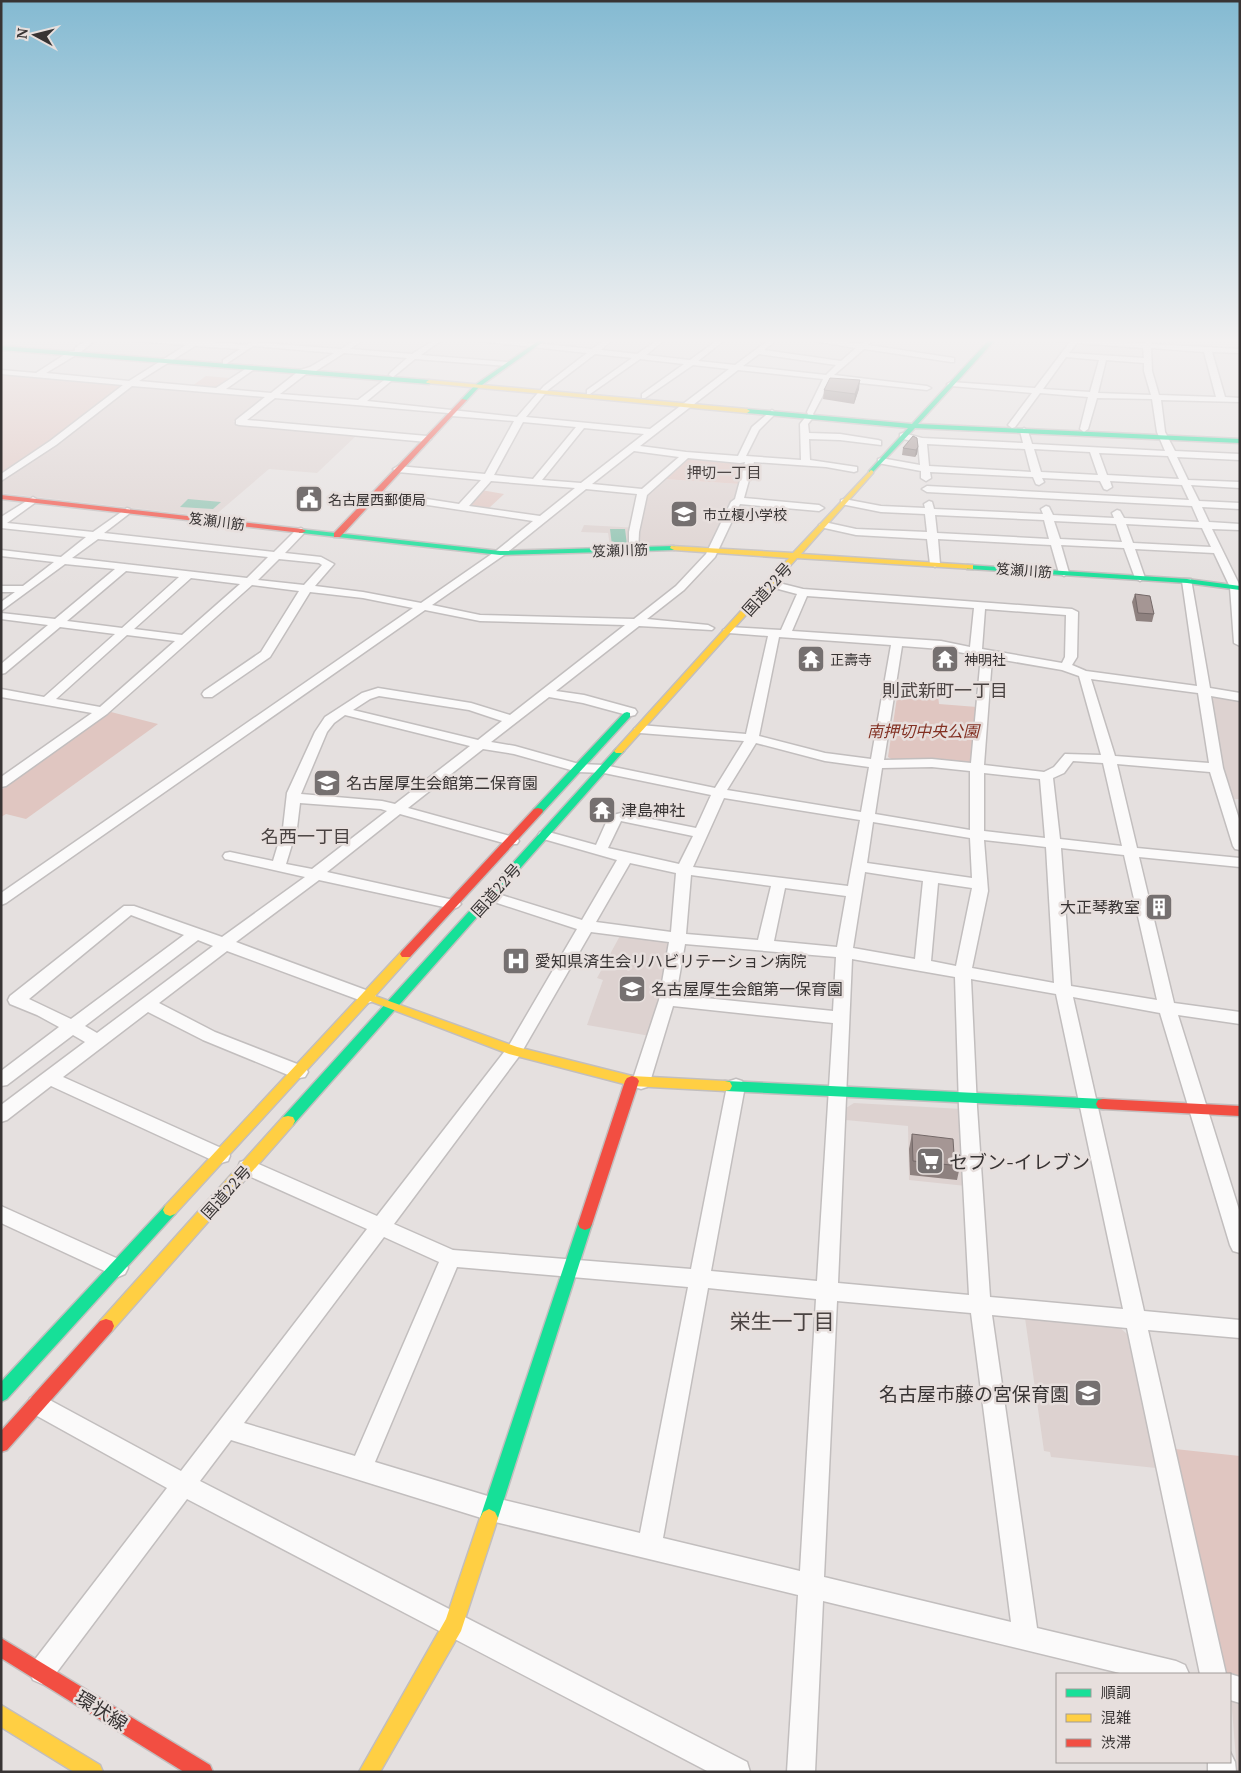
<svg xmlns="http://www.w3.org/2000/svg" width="1241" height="1773" font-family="'PT Serif','Noto Sans JP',serif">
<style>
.built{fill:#ddd2d0}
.green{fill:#e0c6c1}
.water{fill:#8ec3b0}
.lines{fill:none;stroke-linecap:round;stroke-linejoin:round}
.street-casing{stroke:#c2bebe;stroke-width:3}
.fast-casing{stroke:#c2bebe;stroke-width:3}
.slow-casing{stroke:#c2bebe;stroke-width:3}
.jam-casing{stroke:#c2bebe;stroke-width:3}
.street{fill:#fbfafa;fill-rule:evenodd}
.fast{fill:#16e098;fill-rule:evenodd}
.slow{fill:#ffcf43;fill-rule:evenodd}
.jam{fill:#f24e42;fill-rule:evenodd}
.wall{fill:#8e817f}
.shaded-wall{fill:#746968}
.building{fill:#a59694;stroke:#746968}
.labels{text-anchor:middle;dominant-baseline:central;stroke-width:5;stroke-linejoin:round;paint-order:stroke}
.far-poi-label{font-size:14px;fill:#383434;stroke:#e7dfdd;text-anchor:start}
.far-street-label{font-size:14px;fill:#383434;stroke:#e7dfdd}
.far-neighbourhood-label{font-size:15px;fill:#4a4342;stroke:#e7dfdd}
.street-label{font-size:16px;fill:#383434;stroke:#e7dfdd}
.park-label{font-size:16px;font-style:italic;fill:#833123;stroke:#e7dfdd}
.poi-label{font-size:16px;fill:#383434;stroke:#e7dfdd;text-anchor:start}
.neighbourhood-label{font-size:18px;fill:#4a4342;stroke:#e7dfdd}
.near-poi-label{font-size:19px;fill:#383434;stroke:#e7dfdd;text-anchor:start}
.near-street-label{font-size:19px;fill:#383434;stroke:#e7dfdd}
.near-neighbourhood-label{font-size:21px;fill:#4a4342;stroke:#e7dfdd}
</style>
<rect width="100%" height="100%" fill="#e5e0df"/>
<g class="built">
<polygon points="137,385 264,396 266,397 233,422 357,435 317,473 269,469 213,517 1,493 1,482 133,386"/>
<polygon points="663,479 740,484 736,496 712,546 610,546 608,533 581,532 584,525 639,528 647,493"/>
<polygon points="1209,695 1240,700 1240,799 1234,799 1228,794 1220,768"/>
<polygon points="621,934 666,940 672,943 662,999 650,1036 587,1025 603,980 597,978"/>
<polygon points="854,1103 962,1109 966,1186 909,1180 908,1126 846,1120 846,1108"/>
<polygon points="1025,1318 1119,1327 1127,1334 1156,1468 1051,1457 1050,1452 1044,1451"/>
<polygon points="1231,1697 1240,1699 1240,1772 1237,1772"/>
</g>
<g class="green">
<polygon points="1,374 124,384 124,385 49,443 1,475"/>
<polygon points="206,376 230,378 217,388 192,386"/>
<polygon points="688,458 746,463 740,484 663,479"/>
<polygon points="481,490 504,494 488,509 470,506 469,504"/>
<polygon points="899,684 937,686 939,704 977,707 972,763 896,762 888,757"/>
<polygon points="111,712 158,724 26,819 6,814 1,817 1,790"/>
<polygon points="1175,1449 1240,1456 1240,1681 1232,1679 1230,1674 1225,1672"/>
</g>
<g class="water">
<polygon points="188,499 221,502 213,509 180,507"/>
<polygon points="610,529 625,529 627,545 612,545"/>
</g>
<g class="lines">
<g class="street-casing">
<g id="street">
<path d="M88,339H96L81,352H76V355L46,373L129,381L186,345L135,341L132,339L192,341L203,339L201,341L246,345L252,342L341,349L357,339H365L350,349L412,354L436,339H443L421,355L507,362L511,364L507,366L415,359L393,377L389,375L390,373L407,358L344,353L316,371L306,374L280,394L358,400L388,377L392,379L391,381L367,401L517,417L544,386L587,353L478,341L475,339H495L592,349L606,339H613L601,350L637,354L659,339H666L646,355L690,360L719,339H726L698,361L735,365L770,339H778L764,350L841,361L856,348L814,341L811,339H826L860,344L867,340L871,342L868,345L954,358V362H951L864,349L834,375L927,386L931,388L927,390L831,380L813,414L814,416L808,424L809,433L840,434L878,440L881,441V445L840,440L809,439L810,460L857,467V471L854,472L826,467L754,462L744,498L819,505L824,508L819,511L740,504L715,557L684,590L647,619L708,625L714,628L712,630L639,626L556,691L584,695L635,709L637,712L635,715L631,716L583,703L549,697L491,742L515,746L579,764L604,765L715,788L744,741L640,733L634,729L640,725L746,734L768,636L729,633L723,630L729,627L781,630L797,594L767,586L766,584L767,582L771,581L803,589L1072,609L1078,612L1077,657L1072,665L1086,671L1197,686L1182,581L1183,579H1191L1210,688L1240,693V701L1211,696L1223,768L1240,822V850L1235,849L1233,846L1210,772L1117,764L1137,848L1240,858V867L1139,857L1174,1003L1240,1012V1024L1178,1015L1240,1213V1253L1233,1251L1230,1245L1160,1013L1073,997L1144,1311L1240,1320V1338L1148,1330L1226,1674H1200L1127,1328L992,1315L1037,1628L1176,1661L1185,1665L1189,1674H1124L823,1601L815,1772H787L798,1595L491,1521L231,1440L200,1481L747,1762L750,1772H709L187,1499L51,1680L42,1684L33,1680L29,1671L33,1662L167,1488L30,1412L27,1405L30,1398L38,1395L46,1398L181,1471L367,1229L240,1172L238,1167L240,1162L247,1160L254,1162L377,1216L508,1047L577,929L485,899L482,896L485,893H495L582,920L617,860L540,838L538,835L540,832L545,831L596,845L609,816L621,813L696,828L711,795L604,773L578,772L514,754L483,749L408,808L517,838L519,841L517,844H507L400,814L327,872L458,901L461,904L458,907L453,909L319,880L236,942L374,993L376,997L374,1001L368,1003L362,1001L227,951L159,1003L215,1032L305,1067L308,1072L305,1077L299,1078L293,1077L203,1040L148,1012L63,1077L228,1151L230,1156L228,1161L221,1163L214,1161L51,1086L7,1120L1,1122V1105L85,1042L73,1035L7,1085L1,1086V1071L59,1027L37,1015L10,1004L8,1000L10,996L124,906H134L222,937L305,877L230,860L225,859L223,856L225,853L230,852L273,861L283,828L287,793L315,732L325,717L362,693L378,688L471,703L510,715L625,625L480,621L425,610L6,903L1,905V893L413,608L363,598L310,592L270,657L212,697H204L202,694L204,691L261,652L299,591L252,585L107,714L6,786L1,787V777L92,713L1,697V689L44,697L115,634L60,627L5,673L1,674V664L48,625L1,619V613L55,619L115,569L65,564L1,611V602L15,592H1V586H23L54,562L1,556V550L61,557L86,537L1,528V517L33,497L38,500L36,502L7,523L93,532L127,508L130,509V513L104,533L274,552L297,529L301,528L306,531L285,553L321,557L334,564L315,586L363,592L421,603L496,551L533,521L375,497L370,494L375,491L459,504L481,480L398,472L393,469L398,466L485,474L514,421L452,416L448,413L275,398L247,420L427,436L431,439L427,442L239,425L236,424V420L265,397L132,386L56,445L1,481V474L50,441L123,385L1,374V370L36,373L70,351H75V348ZM195,346L240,349L223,360V364H226L253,346L334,353L310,367L300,370L271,393L226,389L253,370V366H250L216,388L139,381ZM595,354L632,358L587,390V394H590L640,359L684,364L642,394V398H645L693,365L729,369L650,429L526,417L548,390ZM759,354L836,365L826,375L743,366ZM738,370L823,379L807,412L808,414L800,424L801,460L746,456L759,430L776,413L772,410L752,427L738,456L686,452L640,446ZM523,422L576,427L533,479L494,475ZM584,428L644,434L581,483L542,480ZM634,451L679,457L642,489L592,484ZM688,458L740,463L745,462L735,499L731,502L706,554L676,586L634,619L480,615L432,605L504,555L586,489L637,494L629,532V550L630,552H638L639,532L647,495ZM491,481L575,488L540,516L469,506ZM98,539L268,557L247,578L72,558ZM279,559L319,563L322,565L304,585L258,580ZM126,571L179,577L122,628L67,621ZM191,578L240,584L182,635L134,629ZM807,596L974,608L970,647L941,641L792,631ZM985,609L1066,615L1065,657L1062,663L982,649ZM127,635L175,641L100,707L56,699ZM779,637L891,645L871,759L825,753L759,736ZM902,646L941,649L981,656L971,763L932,759L884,760ZM992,658L1062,670L1079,676L1101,755L1065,754L1054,767L1044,772L984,765ZM1091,679L1198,693L1209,763L1115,756ZM379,696L469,710L502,721L478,740L353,710L370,699ZM345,715L470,746L395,804L382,801L301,794L327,732L334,723ZM756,743L825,761L869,767L861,812L727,790ZM1073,761L1103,763L1122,846L1060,839L1053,778L1064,773ZM932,767L970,771V830L875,814L882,768ZM984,773L1040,779L1045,838L984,831ZM724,798L860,820L848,886L693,867ZM300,803L381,809L387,811L312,869L286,864L297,828ZM621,821L693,836L679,864L608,848ZM873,822L970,838L972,878L867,863ZM984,840L1046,847L1054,983L972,968L988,891ZM1061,848L1124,855L1157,1000L1071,986ZM630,863L676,873L671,932L596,922ZM865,872L923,881L915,959L853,948ZM691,875L771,886L758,940L686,934ZM938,883L972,888L956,966L931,961ZM785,888L846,896L837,947L774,941ZM131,915L184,935L71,1019L29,999ZM591,932L669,942L659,1000L632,1082L635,1087L641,1089L647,1087L650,1082L673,1006L833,1023L817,1281L711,1271L745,1086L742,1081L736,1079L730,1081L727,1086L691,1269L453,1250L394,1224L520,1055ZM198,940L213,946L97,1033L85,1026ZM685,944L836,957L833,1011L676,995ZM852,959L955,977L959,1107L969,1295L838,1283ZM971,979L1056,994L1123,1309L990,1297L977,1107ZM384,1237L439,1262L355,1456L244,1423ZM457,1267L688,1287L640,1533L491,1497L375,1462ZM708,1288L816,1299L800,1571L663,1538ZM837,1301L971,1313L1011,1622L824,1577Z"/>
<path d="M1054,339L1144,343L1147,339H1153L1151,344L1240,349V353L1212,352L1225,397L1240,398V402L1161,400L1165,432L1175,451L1240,454V460L1177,457L1188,480L1240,482V488L1191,485L1199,501L1240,503V509L1202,507L1209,522L1240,524V530L1212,529L1240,586V646L1234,643L1230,587L1214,553L1135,549L1145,578L1140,581L1135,578L1124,548L1061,545L1069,573L1064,576L1059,573L1051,545L938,539L940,564L935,567L930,564L927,539L856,535L820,527L819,525L824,522L856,529L927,532L925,514L881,512L841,504V500L844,499L881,506L925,508L924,504L929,501L932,502L934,509L1043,514L1041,509L1046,506L1049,507L1053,515L1114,518L1112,513L1117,510L1120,511L1124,518L1199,522L1192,506L927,492L922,489L927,486L1189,500L1182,485L1110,481L1112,487L1107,490L1104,489L1100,481L1042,478L1044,482L1039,485L1036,484L1033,477L930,472L931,478L926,481L921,478V471L878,463V459L881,458L920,465L918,443L900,438V434L903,433L922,438L1023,443L1020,431L1024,428L1028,431L1032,444L1165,451L1157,432L1152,399L1097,398L1088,429L1084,432L1080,429L1088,397L1040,393L1015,427L1012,428L1008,425L1032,393L951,386L947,384L951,382L1035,388L1070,342L1057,341ZM1077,343L1143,348L1144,358L1069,353ZM1151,348L1204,352L1216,397L1159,395L1152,371ZM1066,357L1099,360L1090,392L1043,389ZM1106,360L1144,363V371L1151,395L1098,393ZM927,444L1025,449L1031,472L929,466ZM1034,449L1090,452L1098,475L1041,472ZM1099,453L1168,456L1179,479L1107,475ZM935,515L1044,520L1049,539L937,533ZM1054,521L1116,524L1122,542L1060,539ZM1126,524L1202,528L1211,547L1133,543Z"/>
<polygon points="1,1206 125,1262 128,1268 125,1274 118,1277 111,1274 1,1223"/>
<polygon points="1230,1674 1240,1677 1240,1703 1230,1700"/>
<polygon points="1230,1752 1235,1762 1236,1772 1208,1772 1208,1762 1230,1762"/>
</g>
</g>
<g class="fast-casing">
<g id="fast">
<polygon points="541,339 547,339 479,387 466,401 462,401 462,399 475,385"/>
<polygon points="990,339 996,339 918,424 1240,439 1240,443 915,428 871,474 869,473 869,471 908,428 747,413 744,411 747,409 912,424"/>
<polygon points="1,346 429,380 432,382 429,384 1,350"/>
<polygon points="299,529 500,551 674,546 678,548 674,550 500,555 302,533 299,533"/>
<polygon points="967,565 1187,579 1240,586 1240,590 1187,583 970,569 967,569"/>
<polygon points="627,712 630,713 630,717 542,813 534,813 533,811 534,809 624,713"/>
<polygon points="619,748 624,751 622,753 293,1125 288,1126 283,1125 281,1121 283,1117 616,749"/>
<polygon points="725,1081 1103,1099 1108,1100 1110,1104 1108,1108 1103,1109 725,1091 720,1090 718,1086 720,1082"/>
<polygon points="170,1204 175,1206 177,1210 175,1214 7,1399 1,1402 1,1382 165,1206"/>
<polygon points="585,1218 590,1220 592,1224 498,1518 495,1524 489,1527 483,1524 480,1518 578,1224 580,1220"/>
</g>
</g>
<g class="slow-casing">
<g id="slow">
<polygon points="429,380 747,409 750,411 747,413 427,383 426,382"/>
<polygon points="871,470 873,471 873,473 801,554 970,565 973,565 973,569 797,558 622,753 616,753 614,751 616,749 789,558 674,550 670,548 671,546 793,553"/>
<polygon points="406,950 412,954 410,957 375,996 517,1047 632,1076 725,1081 730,1082 732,1086 730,1090 725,1091 632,1086 509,1054 370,1001 175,1214 170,1216 165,1214 163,1210 165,1206 402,951"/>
<polygon points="288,1116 293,1117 295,1121 293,1125 112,1331 106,1333 100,1331 98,1326 100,1321 283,1117"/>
<polygon points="489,1509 495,1512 498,1518 461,1631 380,1772 359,1772 446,1619 480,1518 483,1512"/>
<polygon points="1,1705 100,1765 103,1772 74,1772 1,1727"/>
</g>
</g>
<g class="jam-casing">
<g id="jam">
<polygon points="462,399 467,400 340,537 334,537 334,533"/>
<polygon points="1,495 302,529 306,531 302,533 1,499"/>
<polygon points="538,808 542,809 543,811 542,813 410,957 402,957 400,954 402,951 534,809"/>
<polygon points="632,1076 637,1078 639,1081 592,1224 590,1228 585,1230 580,1228 578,1224 625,1081 627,1078"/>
<polygon points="1103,1099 1240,1106 1240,1116 1103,1109 1098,1108 1096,1104 1098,1100"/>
<polygon points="106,1319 112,1321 114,1326 112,1331 7,1450 1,1452 1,1431 100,1321"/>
<polygon points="1,1638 210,1765 213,1772 184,1772 1,1658"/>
</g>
</g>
<use href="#street" class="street"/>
<use href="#fast" class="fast"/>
<use href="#slow" class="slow"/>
<use href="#jam" class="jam"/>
</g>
<g class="wall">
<polygon points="859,389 854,404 823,399 824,390"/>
<polygon points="918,447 917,454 915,457 902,455 903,448"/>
<polygon points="1135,594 1154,614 1152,622 1136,621 1132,602"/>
<polygon points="912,1134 954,1154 960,1166 957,1180 910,1175 909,1149"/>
</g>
<g class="shaded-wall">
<polygon points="860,380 859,389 854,404 855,394"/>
<polygon points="918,447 917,454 915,457 916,450"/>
</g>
<g class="building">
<polygon points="830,378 860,380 855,394 824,390"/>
<polygon points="913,436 917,438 918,447 916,450 903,448"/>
<polygon points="1135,594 1150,596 1154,614 1138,613"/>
<polygon points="912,1134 953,1139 954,1154 960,1155 960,1166 913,1161"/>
</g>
<linearGradient id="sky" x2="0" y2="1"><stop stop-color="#84bad2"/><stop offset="0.58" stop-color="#f3f1f1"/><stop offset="1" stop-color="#f3f1f1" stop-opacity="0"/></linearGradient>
<rect width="1241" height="587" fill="url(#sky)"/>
<defs>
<g id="civic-square" transform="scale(1.4375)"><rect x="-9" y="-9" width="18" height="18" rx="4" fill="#757070" stroke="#e7dfdd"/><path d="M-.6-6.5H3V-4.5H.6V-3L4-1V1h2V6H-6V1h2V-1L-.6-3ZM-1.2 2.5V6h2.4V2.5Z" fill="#fff"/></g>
<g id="school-square" transform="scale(1.4375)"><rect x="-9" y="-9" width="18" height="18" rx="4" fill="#757070" stroke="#e7dfdd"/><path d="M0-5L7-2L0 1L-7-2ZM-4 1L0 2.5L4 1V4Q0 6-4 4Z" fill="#fff"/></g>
<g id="temple-square" transform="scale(1.4375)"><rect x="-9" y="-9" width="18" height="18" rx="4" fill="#757070" stroke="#e7dfdd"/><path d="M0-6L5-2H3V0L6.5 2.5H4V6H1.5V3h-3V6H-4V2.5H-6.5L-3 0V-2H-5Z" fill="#fff"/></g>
<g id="building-square" transform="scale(1.4375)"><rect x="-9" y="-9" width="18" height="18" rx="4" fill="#757070" stroke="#e7dfdd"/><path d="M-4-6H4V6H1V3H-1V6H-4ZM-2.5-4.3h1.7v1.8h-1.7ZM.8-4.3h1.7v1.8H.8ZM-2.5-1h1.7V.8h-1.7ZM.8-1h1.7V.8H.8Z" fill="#fff"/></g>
<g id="hospital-square" transform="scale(1.4375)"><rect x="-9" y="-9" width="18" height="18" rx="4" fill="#757070" stroke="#e7dfdd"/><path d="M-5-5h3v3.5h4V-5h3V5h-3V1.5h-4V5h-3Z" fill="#fff"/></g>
<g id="supermarket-square" transform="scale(1.4375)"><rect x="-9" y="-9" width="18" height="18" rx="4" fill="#757070" stroke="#e7dfdd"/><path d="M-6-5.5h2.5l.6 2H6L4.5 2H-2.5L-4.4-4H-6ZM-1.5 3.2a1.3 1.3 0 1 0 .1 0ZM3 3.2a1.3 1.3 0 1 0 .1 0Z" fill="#fff"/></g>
</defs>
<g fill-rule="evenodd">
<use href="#civic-square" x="309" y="499"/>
<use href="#school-square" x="684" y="514"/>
<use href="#temple-square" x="811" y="659"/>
<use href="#temple-square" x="945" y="659"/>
<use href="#school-square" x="327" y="783"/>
<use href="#temple-square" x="602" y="810"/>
<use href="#building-square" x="1159" y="907"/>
<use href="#hospital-square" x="516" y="961"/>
<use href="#school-square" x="632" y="989"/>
<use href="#supermarket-square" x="930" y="1161"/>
<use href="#school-square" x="1088" y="1393"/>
</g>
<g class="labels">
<g class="far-poi-label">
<text x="328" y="499">名古屋西郵便局</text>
<text x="703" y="514">市立榎小学校</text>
<text x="830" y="659">正壽寺</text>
<text x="964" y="659">神明社</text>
</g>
<g class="far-street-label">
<text transform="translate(217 521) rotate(7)">笈瀬川筋</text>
<text transform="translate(620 550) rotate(-2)">笈瀬川筋</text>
<text transform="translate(1024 570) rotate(4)">笈瀬川筋</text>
</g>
<g class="far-neighbourhood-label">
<text x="724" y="472">押切一丁目</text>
</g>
<g class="street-label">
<text transform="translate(767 589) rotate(-48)">国道22号</text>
<text transform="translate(496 890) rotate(-48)">国道22号</text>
<text transform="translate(226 1192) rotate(-48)">国道22号</text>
</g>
<g class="park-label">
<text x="923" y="731">南押切中央公園</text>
</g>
<g class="poi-label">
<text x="346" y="783">名古屋厚生会館第二保育園</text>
<text x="621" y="810">津島神社</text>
<text x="1140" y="907" text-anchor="end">大正琴教室</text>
<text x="535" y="961">愛知県済生会リハビリテーション病院</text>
<text x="651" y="989">名古屋厚生会館第一保育園</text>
</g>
<g class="neighbourhood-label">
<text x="945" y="690">則武新町一丁目</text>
<text x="306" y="836">名西一丁目</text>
</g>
<g class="near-poi-label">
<text x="949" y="1161">セブン-イレブン</text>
<text x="1069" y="1393" text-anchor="end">名古屋市藤の宮保育園</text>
</g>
<g class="near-street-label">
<text transform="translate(102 1710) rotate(32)">環状線</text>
</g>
<g class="near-neighbourhood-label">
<text x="782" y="1321">栄生一丁目</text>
</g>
</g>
<rect width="1241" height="1773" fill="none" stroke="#383434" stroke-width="5"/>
<rect x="1056" y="1673" width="175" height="90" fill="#e7dfdd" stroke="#a19b99"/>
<rect x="1066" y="1689" width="25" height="8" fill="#16e098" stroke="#a19b99"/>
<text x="1101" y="1698" font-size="15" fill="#383434">順調</text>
<rect x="1066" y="1714" width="25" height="8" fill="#ffcf43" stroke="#a19b99"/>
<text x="1101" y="1723" font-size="15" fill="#383434">混雑</text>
<rect x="1066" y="1739" width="25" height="8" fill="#f24e42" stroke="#a19b99"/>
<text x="1101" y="1748" font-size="15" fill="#383434">渋滞</text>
<g transform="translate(35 35) rotate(277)" stroke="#e7dfdd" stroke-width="4" paint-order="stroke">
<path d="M0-4L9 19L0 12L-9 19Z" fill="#383434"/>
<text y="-8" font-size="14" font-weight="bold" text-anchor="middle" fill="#383434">N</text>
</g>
</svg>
